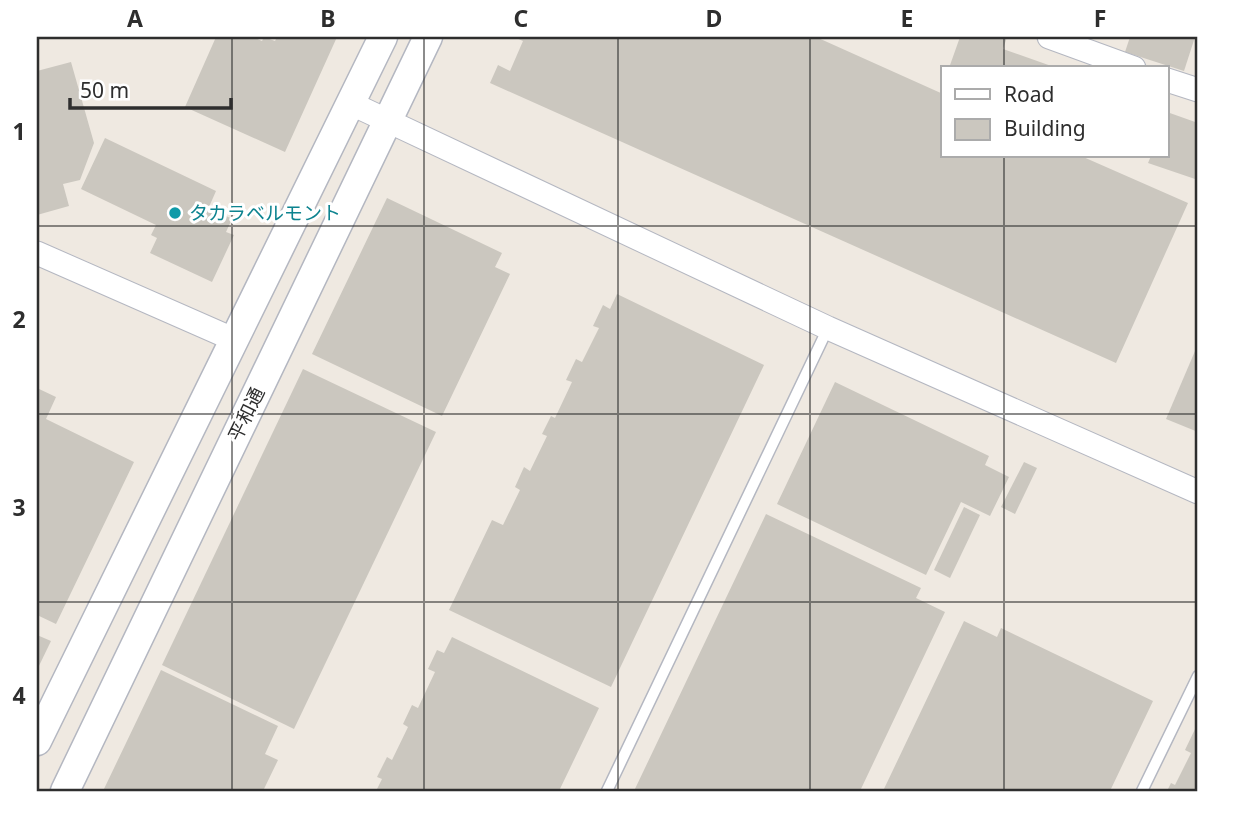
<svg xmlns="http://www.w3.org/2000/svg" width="1235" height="828" font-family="'Noto Sans','Noto Sans JP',sans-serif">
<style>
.building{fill:#cbc7bf}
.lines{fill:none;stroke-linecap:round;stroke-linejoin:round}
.service-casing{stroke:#b4b7c1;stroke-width:13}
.minor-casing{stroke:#b4b7c1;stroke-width:25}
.tertiary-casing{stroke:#b4b7c1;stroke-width:31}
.service{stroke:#fff;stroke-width:10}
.minor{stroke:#fff;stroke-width:23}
.tertiary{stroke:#fff;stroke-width:28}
.grid{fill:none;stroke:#2e2e2e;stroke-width:2;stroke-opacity:0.55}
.culture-dot{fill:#0f9aa8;stroke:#fff;stroke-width:2.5}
.labels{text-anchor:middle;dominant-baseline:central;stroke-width:6;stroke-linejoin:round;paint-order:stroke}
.culture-label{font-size:19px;fill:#0d838f;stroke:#fff;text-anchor:start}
.street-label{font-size:19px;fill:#2e2e2e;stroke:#fff}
.neatline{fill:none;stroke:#2e2e2e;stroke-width:2.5}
.grid-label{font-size:23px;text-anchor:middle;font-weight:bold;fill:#2e2e2e}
</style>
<rect width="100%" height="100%" fill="#efe9e1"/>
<g class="building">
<polygon points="216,37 253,37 262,41 264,37 275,41 277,37 337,37 285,152 185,107"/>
<polygon points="514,37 816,37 943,94 943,156 1081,156 1188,203 1116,363 490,83 498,65 510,71 523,41"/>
<polygon points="960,37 1007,37 1003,49 1057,68 949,68"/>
<polygon points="1130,37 1195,37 1184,71 1125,52"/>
<polygon points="71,62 94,143 80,180 63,184 69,206 37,215 37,71"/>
<polygon points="1167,112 1198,123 1198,180 1148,163 1151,156 1167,156"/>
<polygon points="105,138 216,191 209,207 232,219 226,232 234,235 212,282 150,253 157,238 151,235 156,225 81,189"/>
<polygon points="387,198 502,253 495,267 510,274 442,416 312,354"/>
<polygon points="617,294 764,365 611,687 449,610 492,520 503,525 520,490 515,487 524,467 530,471 547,436 542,434 551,416 555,418 572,382 566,380 576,359 582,362 599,328 593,326 603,305 610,309"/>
<polygon points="1198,344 1198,432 1166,419"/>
<polygon points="303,369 436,432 294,729 162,665"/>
<polygon points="835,382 989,456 985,465 1009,477 990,516 961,502 926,575 777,504"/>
<polygon points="37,388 56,397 46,419 134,462 56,624 37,615"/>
<polygon points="1024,462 1037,468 1015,514 1001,507"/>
<polygon points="964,507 980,515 950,578 934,570"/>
<polygon points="766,514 921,588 916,598 945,612 860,791 634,791"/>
<polygon points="964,621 997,637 1001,628 1153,701 1110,791 883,791"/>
<polygon points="37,635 51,641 37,670"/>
<polygon points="452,637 599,708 559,791 376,791 382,779 377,777 387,757 392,760 408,727 403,724 412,705 418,708 435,672 428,669 437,650 444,653"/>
<polygon points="161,670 278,726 265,754 278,760 263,791 103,791"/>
<polygon points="1196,727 1198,791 1167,791 1171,783 1175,785 1191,753 1185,750"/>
</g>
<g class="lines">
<g class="service-casing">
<g id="service">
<polyline points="607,791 828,328"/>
<polyline points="1142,791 1198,676"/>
</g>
</g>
<g class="minor-casing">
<g id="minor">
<polyline points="1049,37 1134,68"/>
<polyline points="1167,80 1198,90"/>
<polyline points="352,104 828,328 1198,492"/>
<polyline points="37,253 235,340"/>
</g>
</g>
<g class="tertiary-casing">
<g id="tertiary">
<polyline points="37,741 383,37"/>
<polyline points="65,791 428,37"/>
</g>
</g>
<use href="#service" class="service"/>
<use href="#minor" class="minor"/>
<use href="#tertiary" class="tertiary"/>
</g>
<path class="grid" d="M232,37V791M424,37V791M618,37V791M810,37V791M1004,37V68M1004,156V791M37,226H1198M37,414H1198M37,602H1198"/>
<circle class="culture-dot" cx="175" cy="213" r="7"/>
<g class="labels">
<g class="culture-label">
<text x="189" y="213">タカラベルモント</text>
</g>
<g class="street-label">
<text transform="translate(246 414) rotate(-64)">平和通</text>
</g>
</g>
<rect width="1235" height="828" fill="none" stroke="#ffffff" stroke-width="77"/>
<rect x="941" y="66" width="228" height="91" fill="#ffffff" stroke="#ababab" stroke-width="2"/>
<rect x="955" y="89" width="35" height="10" fill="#ffffff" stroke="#ababab" stroke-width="2"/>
<text x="1004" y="102" font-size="21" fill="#2e2e2e">Road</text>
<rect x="955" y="119" width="35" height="21" fill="#cbc7bf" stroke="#ababab" stroke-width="2"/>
<text x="1004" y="136" font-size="21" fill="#2e2e2e">Building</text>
<path d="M70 98v10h161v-10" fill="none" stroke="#2e2e2e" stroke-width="3.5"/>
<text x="80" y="98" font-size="21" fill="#2e2e2e" stroke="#ffffff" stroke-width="5" paint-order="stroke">50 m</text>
<rect x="38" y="38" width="1158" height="752" class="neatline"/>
<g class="grid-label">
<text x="135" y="27">A</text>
<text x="328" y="27">B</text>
<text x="521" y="27">C</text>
<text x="714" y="27">D</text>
<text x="907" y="27">E</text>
<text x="1100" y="27">F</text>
<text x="19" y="140">1</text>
<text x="19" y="328">2</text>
<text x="19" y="516">3</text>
<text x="19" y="704">4</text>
</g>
</svg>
